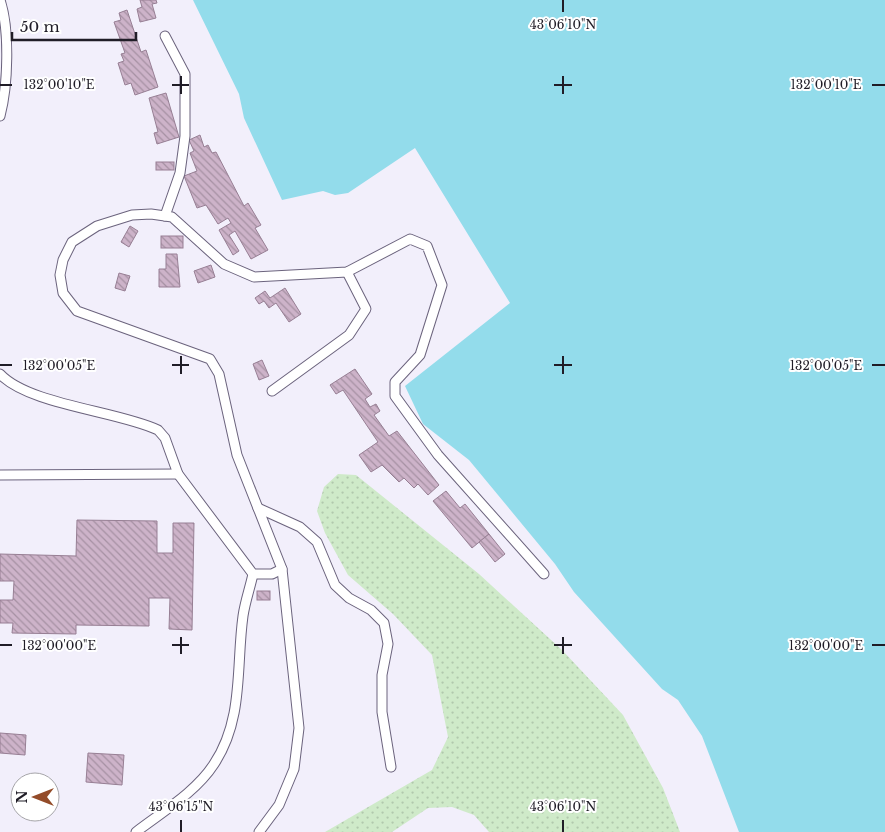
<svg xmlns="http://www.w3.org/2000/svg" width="885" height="832" font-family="'Libre Baskerville',serif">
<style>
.grass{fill:url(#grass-dots)}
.water{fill:#93dceb}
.building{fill:url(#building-back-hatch);stroke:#977f94}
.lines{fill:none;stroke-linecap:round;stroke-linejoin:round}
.service-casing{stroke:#6b637d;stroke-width:11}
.service{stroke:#fff;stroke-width:9}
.ticks{fill:none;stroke:#201d27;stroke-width:2}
.ticks-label{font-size:12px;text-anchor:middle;fill:#201d27;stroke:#fff;stroke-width:4;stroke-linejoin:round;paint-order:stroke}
</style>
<defs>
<pattern id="grass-dots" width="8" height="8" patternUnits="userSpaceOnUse" patternTransform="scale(1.25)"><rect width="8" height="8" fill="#cfeac9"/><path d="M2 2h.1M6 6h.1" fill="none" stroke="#b1c8ad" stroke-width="1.8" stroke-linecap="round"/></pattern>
<pattern id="building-back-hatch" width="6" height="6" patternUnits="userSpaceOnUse" patternTransform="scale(1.25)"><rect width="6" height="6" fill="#cdb3c9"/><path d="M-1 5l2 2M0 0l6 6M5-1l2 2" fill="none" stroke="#a691a3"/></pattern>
</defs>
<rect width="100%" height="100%" fill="#f2effb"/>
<polygon class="grass" points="338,474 356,475 479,574 562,650 623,715 663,788 680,832 489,832 474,815 452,807 428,808 392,832 325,832 432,770 448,737 432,655 393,614 348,575 325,533 317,511 324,487"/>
<polygon class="water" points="193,0 885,0 885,832 739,832 702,736 678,700 662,689 574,592 555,564 469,460 423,424 405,386 510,303 415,148 348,193 335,195 323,191 282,200 244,118 239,94"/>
<g class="building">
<polygon points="140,0 156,0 157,3 152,4 156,18 140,22 137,9 142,7"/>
<polygon points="127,10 141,52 146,50 158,87 135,95 131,83 125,85 118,63 124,61 121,54 125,53 114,22 121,20 119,13"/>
<polygon points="166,93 179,137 157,144 154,133 158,132 149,98"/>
<polygon points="200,135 204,147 208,145 212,153 216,152 244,206 248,203 261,225 255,228 268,250 251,259 235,231 229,235 239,251 233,255 219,230 231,223 228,218 218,224 206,205 197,208 184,176 197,171 190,153 194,151 189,140"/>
<rect x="156" y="162" width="18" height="8"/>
<polygon points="130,226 138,231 129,247 121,242"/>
<rect x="161" y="236" width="22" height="12"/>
<polygon points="166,254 177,254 180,287 159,287 159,269 166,269"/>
<polygon points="211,265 215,277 198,283 194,271"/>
<polygon points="119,273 130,276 125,291 115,288"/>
<polygon points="285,288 301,314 289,322 276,303 269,308 264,301 259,304 255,298 265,291 270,298"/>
<polygon points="262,360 269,376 259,380 253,364"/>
<polygon points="355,369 372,394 365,399 370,407 376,404 380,411 374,415 389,436 397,431 439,485 428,495 418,484 414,488 404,478 399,482 382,465 371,472 359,455 378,442 343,390 336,394 330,385"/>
<polygon points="446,491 460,508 465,504 489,534 472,548 433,501"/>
<polygon points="77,520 157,521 157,553 173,553 173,523 194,523 192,630 169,629 170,598 149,598 149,626 76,625 76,634 12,633 13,623 0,623 0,600 13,600 14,581 0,581 0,554 76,556"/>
<polygon points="489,534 505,554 495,562 479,542"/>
<rect x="257" y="591" width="13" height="9"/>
<polygon points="0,733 26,735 25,755 0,753"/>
<polygon points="88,753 124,755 122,785 86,782"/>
</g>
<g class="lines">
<g class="service-casing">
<g id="service">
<path d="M0,116C8,86 10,30 0,0"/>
<polyline points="165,216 180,173 185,136 185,74 165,36"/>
<path d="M0,374C29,405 118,411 158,430L165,438L178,474L253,574H272L282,569L237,455L219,374L210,359L77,311L63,293L60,275L63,260L72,242L97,226L132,215L151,214L172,217L224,264L254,277L347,272L410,239L427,246L442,285L420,355L395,382V396L438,455L544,574"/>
<polyline points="272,391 349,335 366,309 347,272"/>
<polyline points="0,475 178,474"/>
<polyline points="258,508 300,527 317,542 335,585 349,598 371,610 384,623 388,644 382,675 382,712 391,767"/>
<path d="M136,832C162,812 196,792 214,764C244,719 236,666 243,616C245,602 250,588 253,574"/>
<polyline points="259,832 279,805 294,769 299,728 282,569"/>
</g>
</g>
<use href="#service" class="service"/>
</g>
<path class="ticks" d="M563,0V12M181,76V94M563,76V94M0,85H12M172,85H189M554,85H572M872,85H885M181,356V374M563,356V374M0,365H12M172,365H189M554,365H572M872,365H885M181,637V654M563,637V654M0,645H12M172,645H189M554,645H572M872,645H885M181,820V832M563,820V832"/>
<g class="ticks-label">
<text x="563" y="29">43°06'10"N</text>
<text x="826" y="89">132°00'10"E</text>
<text x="59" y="89">132°00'10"E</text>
<text x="826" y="370">132°00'05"E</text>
<text x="59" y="370">132°00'05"E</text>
<text x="826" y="650">132°00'00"E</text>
<text x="59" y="650">132°00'00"E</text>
<text x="181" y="811">43°06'15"N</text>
<text x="563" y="811">43°06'10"N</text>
</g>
<g transform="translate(35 797) rotate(270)"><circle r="24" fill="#ffffff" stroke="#a6a5a9"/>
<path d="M0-4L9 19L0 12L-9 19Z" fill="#934b29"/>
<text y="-8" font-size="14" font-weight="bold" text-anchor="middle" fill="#201d27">N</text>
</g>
<path d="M12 32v8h124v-8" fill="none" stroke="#201d27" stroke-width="2.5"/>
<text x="20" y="32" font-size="15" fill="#201d27" stroke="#ffffff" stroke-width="4" paint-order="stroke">50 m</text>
</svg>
